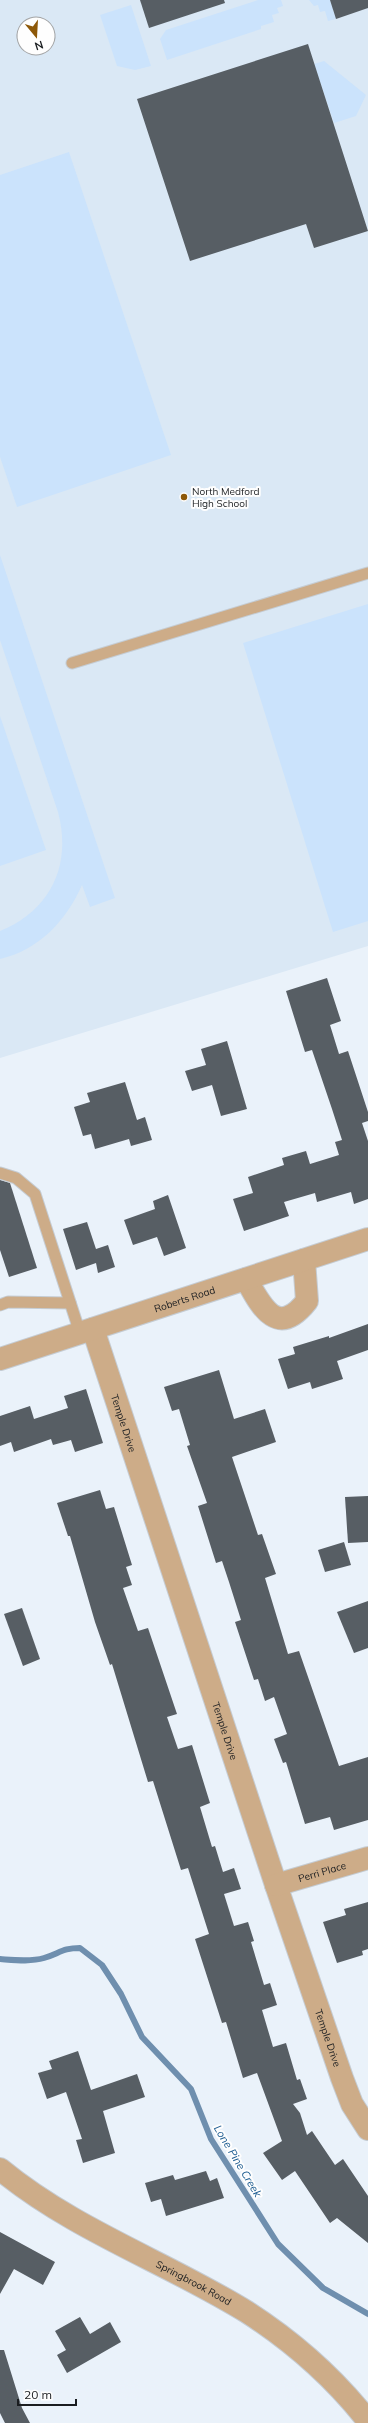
<svg xmlns="http://www.w3.org/2000/svg" width="368" height="2423" font-family="Mulish,sans-serif">
<style>
.built{fill:#dae8f5;fill-rule:evenodd}
.green{fill:#cbe3fc}
.lines{fill:none;stroke-linecap:round;stroke-linejoin:round}
.stream{stroke:#6f8fae;stroke-width:6}
.building{fill:#575e64}
.service-casing{stroke:#c5ccd3;stroke-width:13}
.minor-casing{stroke:#c5ccd3;stroke-width:24}
.tertiary-casing{stroke:#c5ccd3;stroke-width:24}
.service{stroke:#cdac88;stroke-width:11}
.minor{stroke:#cdac88;stroke-width:22}
.tertiary{stroke:#cdac88;stroke-width:22}
.poi-dot{fill:#8d5808;stroke:#fefefe;stroke-width:1.5}
.labels{text-anchor:middle;dominant-baseline:central;stroke-width:4;stroke-linejoin:round;paint-order:stroke}
.poi-label{font-size:10px;fill:#1a1d20;stroke:#fefefe;text-anchor:start}
.street-label{font-size:10px;fill:#1a1d20;stroke:#fefefe}
.water-label{font-size:11px;font-style:italic;fill:#1b5b90;stroke:#fefefe}
</style>
<rect width="100%" height="100%" fill="#eaf2fa"/>
<path class="built" d="M0,0H368V946L0,1058ZM24,24H48V48H24Z"/>
<g class="green">
<polygon points="258,0 281,0 283,6 277,8 279,13 272,15 274,22 261,26 261,29 167,60 160,39 166,30"/>
<polygon points="309,0 330,0 336,19 328,21 325,11 320,12 318,5 314,6"/>
<polygon points="131,5 151,66 135,70 117,66 100,15"/>
<polygon points="324,61 366,95 356,116 334,123 314,64"/>
<polygon points="69,152 171,455 17,507 0,457 0,175"/>
<path d="M0,555L115,898L90,907L82,885C66,921 39,950 0,959V931C51,910 72,865 58,812L0,640Z"/>
<polygon points="368,604 368,921 333,932 243,643"/>
<polygon points="0,716 46,850 0,866"/>
</g>
<g class="lines">
<path class="stream" d="M0,1959C14,1960 31,1962 44,1958C60,1953 63,1948 80,1948L102,1965L121,1994L142,2037L191,2089L211,2139L278,2244L323,2288L368,2314"/>
</g>
<g class="building">
<polygon points="140,0 224,0 225,3 149,28"/>
<polygon points="330,0 368,0 368,8 336,19"/>
<polygon points="308,44 368,231 314,248 306,224 190,261 137,99"/>
<polygon points="327,978 341,1021 330,1025 339,1054 348,1051 368,1112 368,1121 362,1123 368,1141 368,1199 354,1204 351,1192 317,1202 315,1193 284,1202 289,1216 244,1231 233,1199 253,1193 248,1177 284,1165 282,1158 306,1151 310,1164 339,1155 335,1142 342,1140 332,1109 312,1050 305,1052 286,991"/>
<polygon points="227,1041 247,1109 221,1116 212,1085 192,1091 185,1071 206,1065 201,1049"/>
<polygon points="125,1082 137,1120 145,1117 152,1140 131,1146 129,1139 95,1149 91,1134 83,1136 74,1107 90,1102 87,1093"/>
<polygon points="0,1180 10,1183 37,1268 9,1277 0,1250"/>
<polygon points="168,1195 186,1248 164,1256 157,1237 133,1245 124,1220 155,1209 153,1201"/>
<polygon points="87,1222 96,1249 108,1245 115,1267 98,1273 96,1263 76,1270 63,1229"/>
<polygon points="368,1324 368,1350 337,1361 343,1379 312,1389 310,1382 288,1389 278,1359 295,1354 293,1347 329,1336 329,1338"/>
<polygon points="219,1370 234,1419 265,1409 276,1442 232,1457 258,1535 262,1534 276,1574 265,1578 288,1654 299,1651 339,1766 368,1757 368,1820 334,1830 330,1817 305,1824 286,1762 283,1763 274,1739 287,1734 274,1697 265,1701 258,1679 254,1680 235,1622 241,1620 229,1582 222,1561 216,1563 198,1506 207,1503 187,1446 190,1445 179,1409 172,1411 164,1387"/>
<polygon points="86,1389 103,1443 75,1452 71,1440 53,1445 51,1439 14,1452 11,1442 0,1446 0,1416 30,1406 34,1419 68,1408 64,1396"/>
<polygon points="100,1490 106,1509 114,1507 132,1565 126,1567 132,1585 123,1588 138,1631 148,1628 177,1714 167,1717 178,1749 192,1745 210,1803 200,1807 212,1847 215,1846 223,1872 234,1868 241,1889 224,1894 234,1926 248,1922 254,1941 251,1942 264,1985 270,1983 277,2005 262,2010 273,2047 286,2043 297,2080 300,2079 307,2099 293,2104 300,2113 307,2135 312,2131 335,2165 343,2159 368,2196 368,2243 337,2218 330,2223 295,2171 282,2180 263,2153 282,2141 257,2073 243,2078 226,2022 222,2023 195,1939 209,1934 188,1868 181,1870 153,1781 148,1782 112,1664 110,1665 95,1622 70,1536 68,1536 57,1503"/>
<polygon points="368,1496 368,1542 348,1543 345,1497"/>
<polygon points="344,1542 351,1565 325,1572 318,1550"/>
<polygon points="368,1601 368,1648 354,1653 337,1612"/>
<polygon points="22,1608 40,1659 23,1666 4,1614"/>
<polygon points="368,1902 368,1949 362,1951 363,1955 337,1963 323,1922 346,1915 344,1909"/>
<polygon points="78,2051 91,2090 137,2074 145,2097 103,2111 115,2153 83,2163 76,2140 82,2139 66,2092 47,2099 38,2073 52,2069 49,2061"/>
<polygon points="206,2171 210,2181 217,2178 224,2198 166,2216 161,2199 151,2202 145,2183 173,2175 175,2180"/>
<polygon points="0,2232 55,2262 43,2285 14,2269 0,2294"/>
<polygon points="80,2317 90,2334 110,2322 121,2342 67,2373 57,2355 66,2350 55,2331"/>
<polygon points="0,2350 4,2350 22,2408 30,2423 5,2423 0,2413"/>
</g>
<g class="lines">
<g class="service-casing">
<g id="service">
<polyline points="72,663 368,573"/>
<polyline points="0,1173 16,1178 35,1194 80,1333"/>
<polyline points="0,1305 8,1302 70,1303"/>
</g>
</g>
<g class="minor-casing">
<g id="minor">
<path d="M246,1279C261,1306 277,1339 307,1301L304,1260"/>
<path id="s1" d="M93,1329L276,1885L342,2078L352,2104L368,2129"/>
<path id="s2" d="M276,1885L368,1858"/>
</g>
</g>
<g class="tertiary-casing">
<g id="tertiary">
<path id="s3" d="M0,1359L368,1239"/>
<path id="s4" d="M0,2169C74,2230 166,2262 247,2312C292,2341 335,2379 368,2421"/>
</g>
</g>
<use href="#service" class="service"/>
<use href="#minor" class="minor"/>
<use href="#tertiary" class="tertiary"/>
</g>
<circle class="poi-dot" cx="184" cy="497" r="4"/>
<g class="labels">
<g class="poi-label">
<text x="192" y="491">North Medford<tspan x="192" dy="12">High School</tspan></text>
</g>
<g class="street-label">
<text stroke="none"><textPath href="#s3" startOffset="194">Roberts Road</textPath></text>
<text stroke="none"><textPath href="#s1" startOffset="99">Temple Drive</textPath></text>
<text stroke="none"><textPath href="#s1" startOffset="423">Temple Drive</textPath></text>
<text stroke="none"><textPath href="#s2" startOffset="48">Perri Place</textPath></text>
<text stroke="none"><textPath href="#s1" startOffset="747">Temple Drive</textPath></text>
<text stroke="none"><textPath href="#s4" startOffset="225">Springbrook Road</textPath></text>
</g>
<g class="water-label">
<text transform="translate(238 2161) rotate(59)">Lone Pine Creek</text>
</g>
</g>
<g transform="translate(36 36) rotate(162)"><circle r="19" fill="#fefefe" stroke="#a3a4a5"/>
<path d="M0-3L7 15L0 10L-7 15Z" fill="#8d5808"/>
<text y="-6" font-size="11" font-weight="bold" text-anchor="middle" fill="#1a1d20">N</text>
</g>
<path d="M18 2399v6h58v-6" fill="none" stroke="#1a1d20" stroke-width="2"/>
<text x="24" y="2399" font-size="12" fill="#1a1d20" stroke="#fefefe" stroke-width="3" paint-order="stroke">20 m</text>
</svg>
